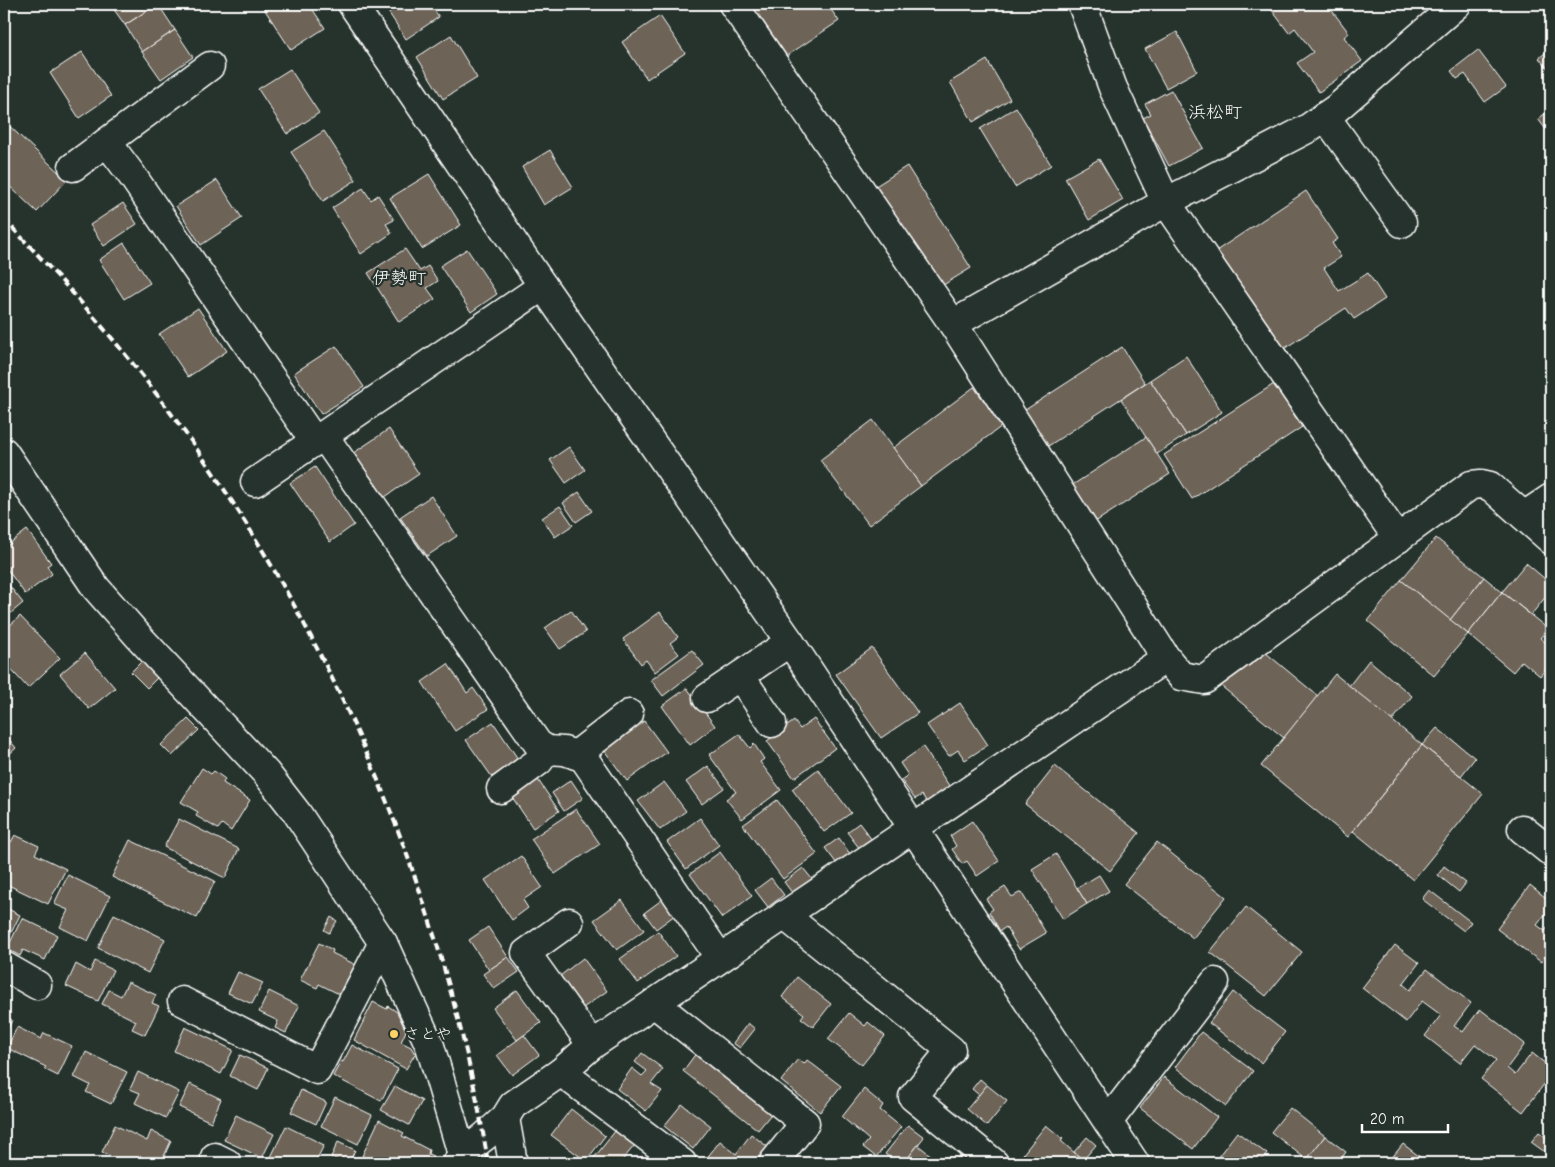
<svg xmlns="http://www.w3.org/2000/svg" width="1555" height="1167" font-family="'Comic Neue','Klee One',sans-serif">
<style>
.building{fill:#6d6356;stroke:#fff}
.lines{fill:none;stroke-linecap:round;stroke-linejoin:round}
.minor-casing{stroke:#fff;stroke-width:31}
.minor{stroke:#26332d;stroke-width:28}
.rail{stroke:#fff;stroke-width:4;stroke-dasharray:8 4;stroke-linecap:butt}
.poi-dot{fill:#ffd166;stroke:#26332d;stroke-width:2}
.labels{text-anchor:middle;dominant-baseline:central;stroke-width:4.5;stroke-linejoin:round;paint-order:stroke}
.poi-label{font-size:16px;fill:#fff;stroke:#26332d;text-anchor:start}
.neighbourhood-label{font-size:18px;fill:#fff;stroke:#26332d}
</style>
<rect width="100%" height="100%" fill="#26332d"/>
<filter id="ink" filterUnits="userSpaceOnUse"><feTurbulence type="fractalNoise" baseFrequency=".02" numOctaves="2"/><feDisplacementMap in="SourceGraphic" scale="10" xChannelSelector="R" yChannelSelector="G"/><feConvolveMatrix kernelMatrix="1 2 1 2 8 2 1 2 1" color-interpolation-filters="sRGB"/></filter>
<g filter="url(#ink)">
<g class="building">
<polygon points="110,4 157,4 125,25"/>
<polygon points="158,4 175,30 142,52 125,25"/>
<polygon points="261,4 309,4 325,28 291,50"/>
<polygon points="383,4 430,4 439,17 406,39"/>
<polygon points="741,4 827,4 839,21 779,61"/>
<polygon points="1269,4 1327,4 1349,33 1344,37 1362,61 1319,92 1297,63 1313,52 1295,28 1289,33 1268,5"/>
<polygon points="660,16 685,53 647,79 622,42"/>
<polygon points="175,30 193,57 161,79 142,52"/>
<polygon points="1177,32 1197,71 1166,88 1145,49"/>
<polygon points="451,35 477,78 443,99 417,57"/>
<polygon points="1551,48 1551,70 1550,71 1539,58"/>
<polygon points="1478,50 1506,87 1485,102 1465,74 1457,79 1451,71"/>
<polygon points="82,52 111,96 79,118 50,73"/>
<polygon points="987,60 1010,99 973,122 950,82"/>
<polygon points="290,69 319,113 287,134 258,89"/>
<polygon points="1171,90 1203,148 1169,166 1143,118 1151,114 1145,104"/>
<polygon points="1016,107 1051,165 1015,187 980,129"/>
<polygon points="1551,109 1551,136 1538,119"/>
<polygon points="4,121 67,180 37,212 4,181"/>
<polygon points="324,131 356,180 323,201 291,152"/>
<polygon points="550,150 573,187 544,205 522,167"/>
<polygon points="1099,159 1123,200 1089,220 1065,178"/>
<polygon points="907,166 971,268 935,290 871,189"/>
<polygon points="429,174 461,225 422,249 390,198"/>
<polygon points="217,180 242,218 201,245 176,206"/>
<polygon points="363,188 371,200 378,195 394,220 386,224 392,233 361,254 332,208"/>
<polygon points="1306,191 1338,239 1332,243 1341,257 1324,268 1339,291 1368,273 1385,299 1354,319 1346,308 1282,350 1216,251"/>
<polygon points="123,203 137,224 104,246 90,225"/>
<polygon points="124,243 150,283 124,299 99,260"/>
<polygon points="405,249 420,271 428,266 438,281 427,288 435,299 399,322 368,273"/>
<polygon points="467,249 497,294 471,312 440,266"/>
<polygon points="198,308 227,351 188,377 159,334"/>
<polygon points="336,346 364,387 321,414 294,373"/>
<polygon points="1122,347 1145,383 1042,450 1019,414"/>
<polygon points="1186,356 1222,412 1186,435 1150,380"/>
<polygon points="1150,380 1186,435 1157,454 1121,399"/>
<polygon points="1274,384 1302,427 1192,499 1164,455"/>
<polygon points="974,387 1002,426 921,486 893,448"/>
<polygon points="873,420 921,486 869,525 820,460"/>
<polygon points="389,429 419,474 382,499 352,454"/>
<polygon points="1146,437 1170,474 1092,524 1068,488"/>
<polygon points="569,447 585,470 566,483 550,460"/>
<polygon points="315,467 354,525 330,542 290,483"/>
<polygon points="579,492 592,511 576,522 563,503"/>
<polygon points="431,496 457,536 427,556 400,517"/>
<polygon points="560,506 573,525 555,537 542,518"/>
<polygon points="27,530 51,563 47,566 52,574 25,594 4,565 4,548"/>
<polygon points="1436,538 1484,577 1450,620 1401,580"/>
<polygon points="1526,563 1551,584 1551,590 1531,615 1502,592"/>
<polygon points="1484,577 1502,592 1468,634 1450,620"/>
<polygon points="4,579 23,603 4,619"/>
<polygon points="1401,580 1468,634 1434,676 1368,621"/>
<polygon points="1502,592 1548,629 1540,638 1551,647 1551,662 1540,676 1522,661 1513,672 1468,634"/>
<polygon points="571,610 586,632 560,649 545,628"/>
<polygon points="660,612 678,637 670,643 679,654 655,672 646,660 641,664 623,639"/>
<polygon points="20,616 60,658 28,688 4,662 4,631"/>
<polygon points="872,648 918,713 881,738 836,674"/>
<polygon points="692,650 704,665 663,696 651,680"/>
<polygon points="85,653 115,688 89,709 60,674"/>
<polygon points="1266,653 1318,696 1284,738 1221,686"/>
<polygon points="148,655 164,671 147,688 131,672"/>
<polygon points="1369,660 1412,696 1392,721 1349,686"/>
<polygon points="448,664 467,693 473,688 488,709 455,731 422,682"/>
<polygon points="1335,674 1422,745 1348,837 1261,766"/>
<polygon points="687,688 715,726 690,745 662,706"/>
<polygon points="960,703 988,745 965,760 958,750 949,756 927,725"/>
<polygon points="188,719 199,730 172,756 161,745"/>
<polygon points="814,719 835,748 794,778 767,741 794,721 800,729"/>
<polygon points="644,721 667,752 627,781 604,750"/>
<polygon points="493,722 518,759 492,777 466,740"/>
<polygon points="1437,728 1475,758 1461,776 1422,745"/>
<polygon points="4,733 16,748 4,759"/>
<polygon points="739,734 750,748 754,744 764,759 760,762 781,790 742,819 726,799 736,792 709,755"/>
<polygon points="1422,745 1483,794 1413,880 1353,831"/>
<polygon points="923,747 952,790 929,805 922,795 915,799 901,780 908,775 900,763"/>
<polygon points="708,766 724,788 702,804 686,782"/>
<polygon points="1055,766 1139,833 1110,871 1025,804"/>
<polygon points="202,768 211,774 214,771 225,779 223,783 250,800 231,831 222,824 218,829 196,816 198,812 181,802"/>
<polygon points="818,769 851,813 824,832 792,789"/>
<polygon points="536,777 559,811 533,828 510,794"/>
<polygon points="571,780 583,798 564,811 552,793"/>
<polygon points="664,782 686,811 660,830 638,801"/>
<polygon points="777,800 817,854 783,879 743,825"/>
<polygon points="576,809 600,844 555,874 531,839"/>
<polygon points="700,818 719,845 686,869 667,842"/>
<polygon points="179,819 239,849 225,878 164,847"/>
<polygon points="972,821 999,861 977,876 967,861 962,864 952,849 956,846 950,836"/>
<polygon points="859,823 872,840 860,849 847,832"/>
<polygon points="15,835 39,846 35,854 66,869 48,904 4,883 4,846 6,840 11,842"/>
<polygon points="839,838 850,854 837,864 825,848"/>
<polygon points="130,840 215,881 197,918 112,877"/>
<polygon points="1157,842 1226,897 1193,938 1124,884"/>
<polygon points="720,852 752,896 722,918 690,874"/>
<polygon points="1056,854 1087,904 1063,919 1032,869"/>
<polygon points="521,856 542,887 523,900 528,908 512,920 485,880"/>
<polygon points="1444,866 1466,883 1459,892 1438,875"/>
<polygon points="803,868 812,879 793,894 784,882"/>
<polygon points="68,875 110,896 88,941 60,927 68,910 54,904"/>
<polygon points="1099,875 1109,891 1087,904 1077,888"/>
<polygon points="771,878 784,895 768,907 755,890"/>
<polygon points="1530,885 1551,902 1551,907 1537,925 1545,931 1551,923 1551,948 1541,962 1497,929"/>
<polygon points="1005,887 1012,897 1021,892 1046,933 1019,949 1006,927 1000,931 989,912 993,909 986,899"/>
<polygon points="1429,890 1471,922 1464,931 1422,899"/>
<polygon points="663,899 675,915 656,929 644,913"/>
<polygon points="622,900 644,930 617,950 594,920"/>
<polygon points="4,907 20,915 6,943 4,942"/>
<polygon points="1246,907 1302,952 1266,996 1210,952"/>
<polygon points="114,914 165,939 148,973 98,948"/>
<polygon points="331,917 337,921 329,933 324,930"/>
<polygon points="22,918 57,935 45,960 23,950 20,956 7,949"/>
<polygon points="488,927 508,957 489,970 469,940"/>
<polygon points="658,931 676,956 638,983 620,959"/>
<polygon points="319,943 333,950 332,953 356,965 348,981 346,980 339,994 319,984 317,988 300,980"/>
<polygon points="1395,945 1419,963 1403,984 1410,990 1427,969 1471,1003 1454,1026 1463,1032 1480,1009 1525,1044 1507,1068 1515,1075 1532,1053 1551,1068 1551,1075 1523,1112 1481,1079 1496,1060 1475,1044 1460,1063 1425,1036 1441,1015 1422,1001 1406,1022 1362,988"/>
<polygon points="508,957 519,972 494,989 483,974"/>
<polygon points="583,958 607,991 583,1008 560,976"/>
<polygon points="95,961 113,970 98,1001 66,986 76,964 90,972"/>
<polygon points="238,972 263,983 252,1004 228,993"/>
<polygon points="797,977 831,1004 813,1027 801,1018 804,1014 782,997"/>
<polygon points="128,982 156,995 152,1003 159,1006 145,1035 132,1029 136,1021 102,1004 109,990 121,996"/>
<polygon points="517,990 541,1023 517,1040 493,1008"/>
<polygon points="269,991 299,1006 286,1033 275,1028 278,1021 259,1012"/>
<polygon points="1233,992 1285,1032 1261,1063 1209,1023"/>
<polygon points="373,1002 387,1009 388,1006 397,1012 406,1031 401,1042 411,1047 415,1054 406,1069 354,1040"/>
<polygon points="849,1013 865,1026 868,1022 885,1036 862,1065 828,1039"/>
<polygon points="4,1015 12,1020 4,1037"/>
<polygon points="748,1023 755,1029 740,1048 733,1043"/>
<polygon points="17,1027 41,1039 44,1033 72,1046 58,1076 44,1069 46,1067 7,1048"/>
<polygon points="185,1027 233,1050 221,1074 174,1051"/>
<polygon points="1201,1032 1253,1071 1226,1106 1175,1067"/>
<polygon points="524,1035 539,1055 512,1075 497,1055"/>
<polygon points="352,1045 398,1069 381,1101 333,1076 341,1061 343,1062"/>
<polygon points="700,1048 776,1108 758,1130 683,1071"/>
<polygon points="86,1052 127,1072 111,1104 86,1092 90,1085 74,1077"/>
<polygon points="642,1053 663,1069 651,1084 662,1091 646,1111 617,1089 632,1068 642,1076 647,1071 635,1062"/>
<polygon points="240,1055 268,1068 258,1090 230,1076"/>
<polygon points="798,1059 804,1064 807,1060 841,1086 820,1112 781,1081"/>
<polygon points="138,1072 179,1092 166,1118 135,1103 140,1093 130,1089"/>
<polygon points="1164,1077 1217,1117 1193,1149 1140,1108"/>
<polygon points="980,1079 987,1085 979,1095 972,1089"/>
<polygon points="190,1084 221,1099 211,1122 179,1107"/>
<polygon points="987,1085 1007,1101 987,1126 967,1109"/>
<polygon points="395,1086 422,1101 409,1125 381,1110"/>
<polygon points="864,1089 883,1105 880,1110 901,1127 876,1157 863,1147 869,1140 842,1117"/>
<polygon points="301,1090 326,1102 316,1124 291,1112"/>
<polygon points="335,1097 372,1115 358,1144 321,1126"/>
<polygon points="682,1104 711,1126 693,1149 664,1126"/>
<polygon points="1290,1108 1325,1136 1307,1160 1271,1132"/>
<polygon points="571,1109 605,1136 586,1161 551,1135"/>
<polygon points="236,1115 274,1134 262,1158 224,1140"/>
<polygon points="379,1120 404,1133 402,1136 429,1150 428,1154 433,1156 430,1163 376,1163 362,1156"/>
<polygon points="115,1125 147,1141 151,1131 171,1141 161,1163 125,1163 102,1152"/>
<polygon points="908,1125 924,1137 904,1163 897,1163 885,1154"/>
<polygon points="1046,1125 1063,1139 1061,1141 1086,1163 1034,1163 1023,1154"/>
<polygon points="286,1126 324,1145 315,1163 284,1163 271,1157"/>
<polygon points="616,1130 635,1145 620,1163 590,1163"/>
<polygon points="1237,1132 1267,1154 1260,1163 1224,1163 1217,1158"/>
<polygon points="1539,1132 1551,1141 1551,1152 1549,1155 1531,1142"/>
<polygon points="751,1134 773,1151 763,1163 710,1163 706,1159 720,1141 736,1154"/>
<polygon points="1325,1136 1346,1152 1338,1163 1304,1163"/>
<polygon points="1087,1137 1096,1145 1083,1160 1074,1152"/>
<polygon points="338,1142 355,1150 349,1163 343,1163 331,1157"/>
<polygon points="1403,1144 1428,1163 1394,1163 1390,1160"/>
<polygon points="918,1145 933,1157 928,1163 904,1163"/>
<polygon points="960,1155 969,1162 968,1163 953,1163"/>
</g>
<g class="lines">
<g class="minor-casing">
<g id="minor">
<polyline points="352,4 543,286 790,642 1135,1163"/>
<polyline points="733,4 953,324 1166,658 1181,676 1204,680 1471,485 1481,484 1490,486 1551,540"/>
<polyline points="1082,4 1113,88 1166,202 1398,539"/>
<polyline points="1325,116 1402,223"/>
<polyline points="107,142 131,174 315,442"/>
<polyline points="73,167 210,66"/>
<polyline points="953,324 1166,202 1307,129 1337,108 1457,4"/>
<polyline points="324,436 538,744 547,750 564,751 583,757 720,958"/>
<polyline points="4,452 96,588 140,638 266,773 297,813 383,943 430,1046 462,1154"/>
<polyline points="255,482 543,286"/>
<polyline points="1524,516 1551,498"/>
<polyline points="740,676 772,723"/>
<polyline points="707,698 790,642"/>
<polyline points="576,755 629,714"/>
<polyline points="501,789 539,761 547,750"/>
<polyline points="1522,829 1551,852"/>
<polyline points="784,915 951,1050 913,1097 994,1163"/>
<polyline points="569,922 526,953 592,1045"/>
<polyline points="4,966 37,985"/>
<polyline points="182,1001 317,1070 383,943"/>
<polyline points="654,1003 805,1123 773,1163"/>
<polyline points="561,1072 682,1163"/>
<polyline points="505,1118 513,1163"/>
<polyline points="1108,1122 1215,982"/>
<polyline points="215,1157 227,1163"/>
<polyline points="457,1163 462,1154 484,1137 505,1118 513,1105 561,1072 592,1045 1166,658"/>
</g>
</g>
<use href="#minor" class="minor"/>
<path class="rail" d="M4,219C44,261 83,303 120,348C258,516 361,709 428,916C454,997 475,1079 488,1163"/>
</g>
</g>
<circle class="poi-dot" cx="394" cy="1034" r="5"/>
<g class="labels">
<g class="poi-label">
<text x="404" y="1034">さとや</text>
</g>
<g class="neighbourhood-label">
<text x="1215" y="112">浜松町</text>
<text x="399" y="278">伊勢町</text>
</g>
</g>
<rect width="1555" height="1167" fill="none" stroke="#26332d" stroke-width="20"/>
<rect x="10" y="10" width="1535" height="1147" fill="none" stroke="#fff" stroke-width="2" filter="url(#ink)"/>
<path d="M1362 1124v8h86v-8" fill="none" stroke="#ffffff" stroke-width="2.5"/>
<text x="1370" y="1124" font-size="15" fill="#ffffff" stroke="#26332d" stroke-width="4" paint-order="stroke">20 m</text>
</svg>
